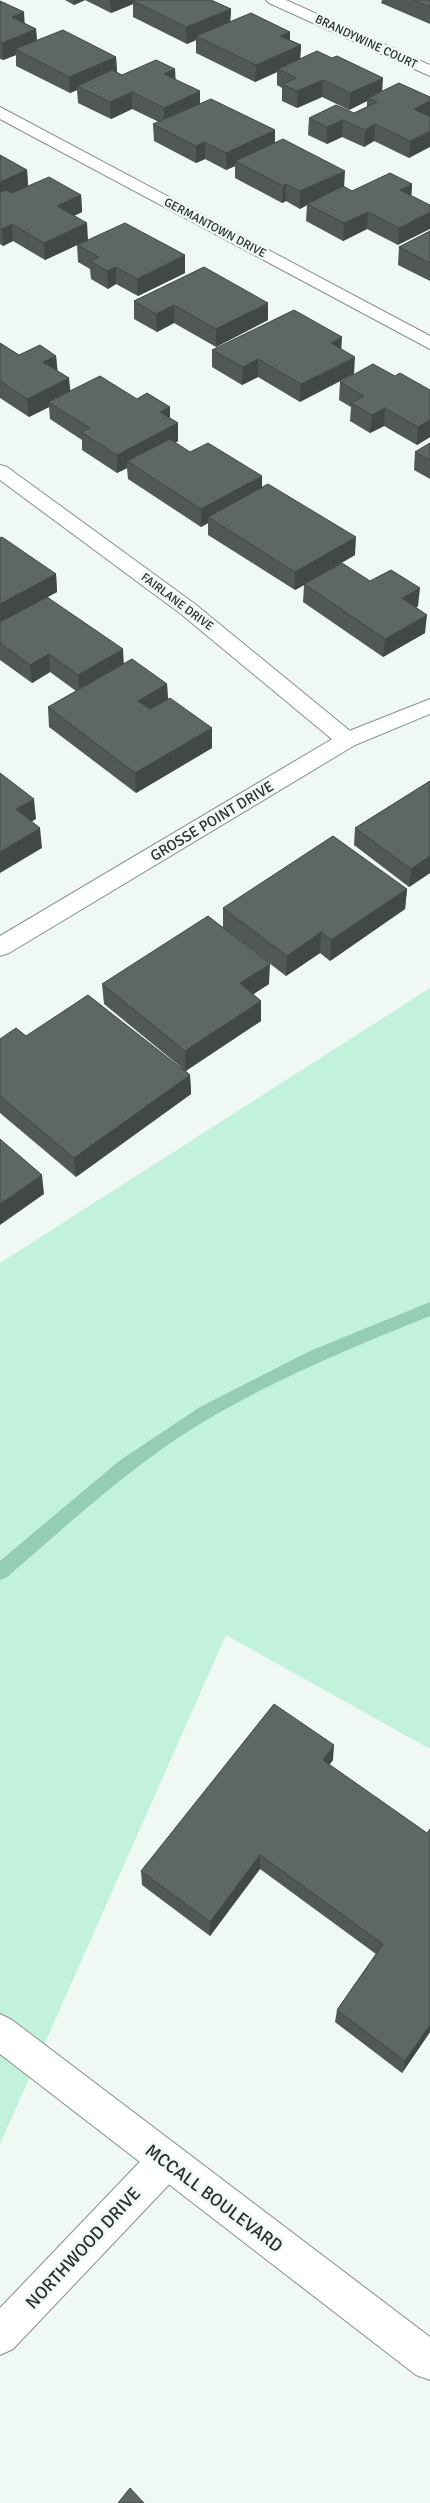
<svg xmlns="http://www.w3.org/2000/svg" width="430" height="2503" font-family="Signika,sans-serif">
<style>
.green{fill:#c2f2db}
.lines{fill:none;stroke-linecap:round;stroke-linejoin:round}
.stream{fill:#94cdb3;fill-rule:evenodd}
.street-casing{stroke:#88908c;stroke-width:2}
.secondary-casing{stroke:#88908c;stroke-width:2}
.street{fill:#fff;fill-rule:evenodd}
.secondary{fill:#fff;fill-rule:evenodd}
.wall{fill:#525955}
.shaded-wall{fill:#424845}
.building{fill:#5f6763;stroke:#424845}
.labels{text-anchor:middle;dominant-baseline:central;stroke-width:5;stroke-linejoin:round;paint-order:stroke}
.far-street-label{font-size:12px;fill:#2a2e2c;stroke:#eff8f3}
.street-label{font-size:15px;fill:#2a2e2c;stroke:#eff8f3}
.near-street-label{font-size:18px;fill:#2a2e2c;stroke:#eff8f3}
</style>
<rect width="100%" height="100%" fill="#eff8f3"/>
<polygon class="green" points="430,988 430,1749 226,1635 0,2144 0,1263"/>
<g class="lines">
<path class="stream" d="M430,1302V1316C346,1350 260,1385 184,1434C120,1476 64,1528 6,1578L0,1580V1561L119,1461L200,1407L310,1351Z"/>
<g class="street-casing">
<g id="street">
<polygon points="266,0 286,0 430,65 430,76 269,3"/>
<polygon points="0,107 430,336 430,349 0,119"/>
<polygon points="0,465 7,467 195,604 355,735 358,740 355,745 347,747 339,745 181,614 0,480"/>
<polygon points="166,2143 179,2148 184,2161 179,2174 13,2349 0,2355 0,2308 153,2148"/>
</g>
</g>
<g class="secondary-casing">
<g id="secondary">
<polygon points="430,699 430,714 355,745 9,953 0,956 0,936 339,735"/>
<polygon points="0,2014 12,2020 430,2337 430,2380 416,2375 0,2054"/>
</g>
</g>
<use href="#street" class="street"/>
<use href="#secondary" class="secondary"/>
</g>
<g class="wall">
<polygon points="65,0 211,0 231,9 230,22 290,40 301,45 300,59 382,91 430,97 409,158 374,141 364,147 342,137 327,144 308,135 309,118 354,113 367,107 367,101 349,110 322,97 297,108 282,101 282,88 277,85 277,72 255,82 196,53 196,40 187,44 133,17 133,4 111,13 85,0 74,5"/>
<polygon points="382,0 430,0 430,24 381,3"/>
<polygon points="0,1 24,23 36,29 37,40 116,57 117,72 122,75 175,69 175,79 200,104 275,143 344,187 352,191 412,184 411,196 398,245 367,229 343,241 306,221 307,205 300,209 286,201 282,203 235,178 235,166 226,170 205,159 196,163 154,141 153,124 159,122 132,109 111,119 78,103 77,90 70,93 16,66 16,55 3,60 0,59"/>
<polygon points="0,155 27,170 28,186 81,195 82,212 74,216 88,240 185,255 185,273 138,296 116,284 108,289 91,279 90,269 78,262 77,245 45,260 13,241 3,246 0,244"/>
<polygon points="430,231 430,281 398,265 399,247"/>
<polygon points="204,267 268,320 216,347 174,323 157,332 134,319 134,301"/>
<polygon points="342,337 300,402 258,377 242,385 212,367 212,350"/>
<polygon points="0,343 19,355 56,356 57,371 70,391 170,418 178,423 178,441 175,443 190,452 262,487 355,555 336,566 370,581 418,606 416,608 425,633 383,657 303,602 304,585 295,590 208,535 208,523 201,527 128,479 127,468 117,473 82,450 82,440 50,419 49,407 29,417 0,398"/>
<polygon points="395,376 430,390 430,437 417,445 384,426 370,433 350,421 351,407 339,400 340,382"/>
<polygon points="430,443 430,479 414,470 415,452"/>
<polygon points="0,538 56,574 57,592 47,597 124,664 167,684 168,699 212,748 136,793 49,727 48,707 76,691 50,672 32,683 0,660"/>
<polygon points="430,781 430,873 409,887 354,845 355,828"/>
<polygon points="407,889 405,909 330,961 320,953 286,976 230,933 269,984 253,994 261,1001 261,1021 186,1071 190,1075 191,1094 76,1177 0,1113 0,1039 26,1036 182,1068 104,1004 102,984 223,928 223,908"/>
<polygon points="333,1760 329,1765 430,2032 402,2073 335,2022 337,2010 376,1954 260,1869 210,1936 142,1885 141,1871"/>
</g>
<g class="shaded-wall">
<polygon points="74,0 85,0 74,5"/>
<polygon points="110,0 142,0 133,1 133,4 111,13"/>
<polygon points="231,9 230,26 196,36 196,40 187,44 186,27"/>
<polygon points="24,12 25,28 12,17"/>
<polygon points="36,29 37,45 15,49 16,55 3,60 2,43"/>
<polygon points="290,32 290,48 280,36"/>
<polygon points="301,45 300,62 278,69 277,72 255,82 256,65"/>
<polygon points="116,57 117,73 77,86 77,90 70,93 69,77"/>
<polygon points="175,69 176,86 164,74"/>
<polygon points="383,78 382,95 368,98 367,101 349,110 350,93"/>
<polygon points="323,80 322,97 297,108 297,91"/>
<polygon points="200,91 200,108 164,125 164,108"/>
<polygon points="132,92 132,109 111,119 110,102"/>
<polygon points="430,101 430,118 414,109"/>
<polygon points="343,120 342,137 327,144 327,127"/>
<polygon points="375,124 374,141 364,147 365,130"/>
<polygon points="275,130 275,148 235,161 235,166 226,170 226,153"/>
<polygon points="430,131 430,147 409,158 410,141"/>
<polygon points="205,142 205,159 196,163 196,146"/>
<polygon points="27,170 28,187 0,200 0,182"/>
<polygon points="345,171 344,188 307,204 307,205 300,209 300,191"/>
<polygon points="286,184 286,201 282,203 283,186"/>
<polygon points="412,184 411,202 400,190"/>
<polygon points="81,195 82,212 58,223 57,206"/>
<polygon points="368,212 367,229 343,241 344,223"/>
<polygon points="430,212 430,229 398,245 399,228"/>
<polygon points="87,223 88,240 45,260 44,243"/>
<polygon points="12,224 13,241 3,246 2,229"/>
<polygon points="185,255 185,273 138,296 137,279"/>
<polygon points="116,267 116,284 108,289 107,271"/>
<polygon points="268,303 268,320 216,347 216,329"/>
<polygon points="174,305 174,323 157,332 156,314"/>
<polygon points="342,337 341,355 331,343"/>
<polygon points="56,356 58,374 43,362"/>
<polygon points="355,357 354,374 300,402 301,384"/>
<polygon points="258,359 258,377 242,385 243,367"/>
<polygon points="69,378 71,396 48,402 49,407 29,417 27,399"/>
<polygon points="170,407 170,425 160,412"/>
<polygon points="385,408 384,426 370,433 372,415"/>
<polygon points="430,420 430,437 417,445 418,427"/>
<polygon points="178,423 178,441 133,465 127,461 127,468 117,473 117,455"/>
<polygon points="262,476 262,494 208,517 208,523 201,527 201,509"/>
<polygon points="356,537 355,555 305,584 304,584 304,585 295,590 295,572"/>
<polygon points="56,574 57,592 0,623 0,604"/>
<polygon points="420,588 418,606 400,616 402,598"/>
<polygon points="427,615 425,633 383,657 385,639"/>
<polygon points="123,649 124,667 80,693 78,675"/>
<polygon points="49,654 50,672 32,683 30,665"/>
<polygon points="167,684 168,704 139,721 138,701"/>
<polygon points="212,728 212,748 136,793 135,773"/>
<polygon points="34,799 36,819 18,830 16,809"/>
<polygon points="40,828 42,848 0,873 0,852"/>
<polygon points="430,856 430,873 409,887 411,869"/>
<polygon points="407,889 405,909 330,961 331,940"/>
<polygon points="321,932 320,953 286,976 287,956"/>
<polygon points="270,964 269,984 240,1003 240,983"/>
<polygon points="261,1001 261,1021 185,1071 185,1051"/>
<polygon points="190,1075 191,1094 76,1177 74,1158"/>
<polygon points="42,1175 44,1194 0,1225 0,1204"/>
<polygon points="334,1745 333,1760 321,1775 323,1760"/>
<polygon points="260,1855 260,1869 210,1936 210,1922"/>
<polygon points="430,2025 430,2032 402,2073 405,2061"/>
</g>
<g class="building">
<polygon points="135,0 211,0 231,9 186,27 133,1"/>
<polygon points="413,0 430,0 430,7"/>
<polygon points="0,1 24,12 12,17 36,29 2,43 0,42"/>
<polygon points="251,13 290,32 280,36 301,45 256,65 196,36"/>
<polygon points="63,30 116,57 69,77 15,49"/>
<polygon points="317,51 332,58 337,56 383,78 350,93 323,80 297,91 282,84 296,78 278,69"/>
<polygon points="156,60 175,69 164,74 200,91 164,108 132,92 110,102 77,86 112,70 122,75"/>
<polygon points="399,83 430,97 430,101 414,109 430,117 430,131 410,141 375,124 365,130 343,120 327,127 309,118 336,105 354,113 377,102 368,98"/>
<polygon points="211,99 275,130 226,153 205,142 196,146 153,124"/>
<polygon points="283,139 345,171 300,191 286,184 283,186 235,161"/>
<polygon points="0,155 27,170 0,182"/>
<polygon points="390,173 412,184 400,190 430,205 430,212 399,228 368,212 344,223 307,204 343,186 352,191"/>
<polygon points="49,177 81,195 57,206 87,223 44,243 12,224 2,229 0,228 0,192 6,190 12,193"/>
<polygon points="125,223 185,255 137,279 116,267 107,271 90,261 99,257 77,245"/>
<polygon points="430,231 430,263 399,247"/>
<polygon points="204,267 268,303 216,329 174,305 156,314 134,301"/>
<polygon points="294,310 342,337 331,343 355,357 301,384 258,359 243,367 212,350"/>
<polygon points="0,343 19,355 40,345 56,356 43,362 69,378 27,399 0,381"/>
<polygon points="373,364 395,376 400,373 430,390 430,420 418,427 385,408 372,415 351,403 364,396 340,382"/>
<polygon points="100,376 137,399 147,393 170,407 160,412 178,423 117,455 81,432 90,428 48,402"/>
<polygon points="170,439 190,452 208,443 262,476 201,509 127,461"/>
<polygon points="430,443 430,460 415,452"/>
<polygon points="268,484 356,537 295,572 208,517"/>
<polygon points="2,537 56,574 0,604 0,538"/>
<polygon points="342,563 370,581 391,570 420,588 402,598 427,615 385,639 304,584"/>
<polygon points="47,597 123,649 78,675 49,654 30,665 0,643 0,622"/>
<polygon points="132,659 167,684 138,701 150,709 170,698 212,728 135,773 48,707"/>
<polygon points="0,773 34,799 16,809 40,828 0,852"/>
<polygon points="430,781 430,856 411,869 355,828"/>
<polygon points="333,836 407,889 331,940 321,932 287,956 223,908"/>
<polygon points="208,916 270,964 240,983 261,1001 185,1051 102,984"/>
<polygon points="88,995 190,1075 74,1158 0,1096 0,1039 16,1028 26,1036"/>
<polygon points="0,1139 42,1175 0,1204"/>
<polygon points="274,1704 334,1745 323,1760 427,1833 430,1829 430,2025 405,2061 337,2010 383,1944 260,1855 210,1922 141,1871"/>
<polygon points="130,2488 144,2503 118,2503"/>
</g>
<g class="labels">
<g class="far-street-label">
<text transform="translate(366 42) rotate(25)">BRANDYWINE COURT</text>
<text transform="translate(215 228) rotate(28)">GERMANTOWN DRIVE</text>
<text transform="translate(177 602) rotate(37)">FAIRLANE DRIVE</text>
</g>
<g class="street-label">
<text transform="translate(212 821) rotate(-31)">GROSSE POINT DRIVE</text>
</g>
<g class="near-street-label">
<text transform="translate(214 2198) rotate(37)">MCCALL BOULEVARD</text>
<text transform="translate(83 2248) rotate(-47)">NORTHWOOD DRIVE</text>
</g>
</g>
</svg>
